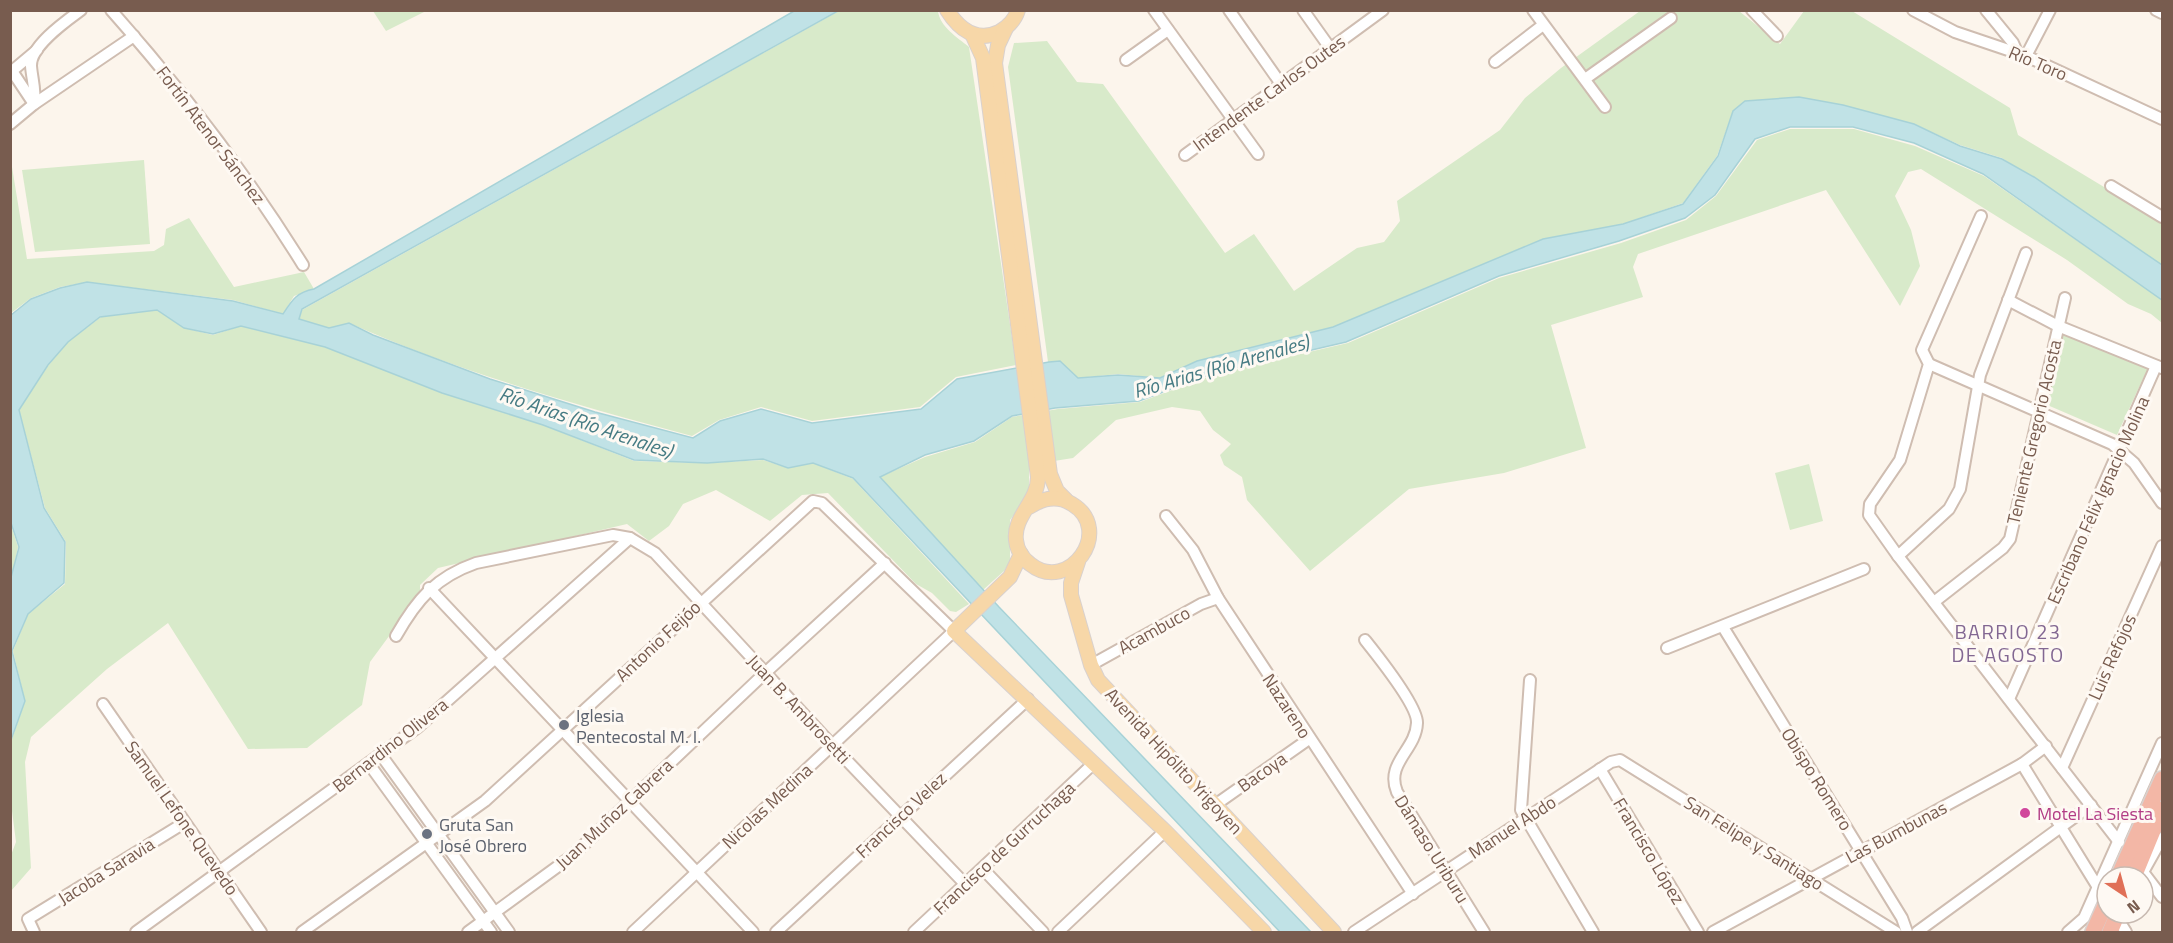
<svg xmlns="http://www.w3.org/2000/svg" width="2173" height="943" font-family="'Titillium Web',sans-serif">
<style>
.green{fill:#d8eaca}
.water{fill:#c0e2e6;stroke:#a7d2d7;stroke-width:1.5}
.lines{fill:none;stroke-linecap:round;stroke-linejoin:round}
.minor-casing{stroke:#cfbdb1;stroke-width:14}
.major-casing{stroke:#d9d1ce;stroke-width:16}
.highway-casing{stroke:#d9d1ce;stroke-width:18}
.minor{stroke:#fff;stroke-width:10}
.major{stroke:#f7d7a8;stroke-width:14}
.highway{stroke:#f3b7a6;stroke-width:15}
.worship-dot{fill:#6b7280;stroke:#fef9f3;stroke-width:2}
.hotel-dot{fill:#d1479c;stroke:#fef9f3;stroke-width:2}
.labels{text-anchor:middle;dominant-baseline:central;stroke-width:6;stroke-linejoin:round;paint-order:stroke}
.street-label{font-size:18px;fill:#785c4f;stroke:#fef9f3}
.worship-label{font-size:18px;fill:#5b616d;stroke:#fef9f3;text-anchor:start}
.hotel-label{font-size:18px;fill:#b23c85;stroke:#fef9f3;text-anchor:start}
.water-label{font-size:20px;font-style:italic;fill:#467b83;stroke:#fef9f3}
.neighbourhood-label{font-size:20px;letter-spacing:1.5px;fill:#826792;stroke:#fef9f3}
</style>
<rect width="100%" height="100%" fill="#fcf5ec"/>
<g class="green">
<polygon points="373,11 426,11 386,31"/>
<path d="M839,11H938C940,27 957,37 969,47L1016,365L956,377L920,407L812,421L761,407L719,420L692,436C576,405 459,372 349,323L329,328L299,319L302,310Z"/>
<polygon points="1640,11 1739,11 1780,44 1804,11 1852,11 2010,108 2018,135 2162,222 2162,265 2002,158 1960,145 1914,124 1842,105 1799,97 1745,101 1733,111 1717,156 1683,203 1623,224 1543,239 1333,327 1197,361 1160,378 1118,374 1078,378 1060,361 1048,362 1008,67 1014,43 1047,41 1077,82 1103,84 1225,253 1254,234 1294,291 1357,248 1384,242 1400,221 1397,201 1500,130 1525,98 1561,68"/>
<polygon points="1790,129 1854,129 1915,146 1984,176 2162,300 2162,323 2151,314 2128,304 2067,260 1921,169 1908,172 1895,196 1911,230 1920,266 1900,306 1826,190 1638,254 1633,267 1643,297 1551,325 1586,448 1504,473 1409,489 1310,571 1247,500 1242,477 1224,465 1220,455 1231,444 1213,430 1200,411 1172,407 1116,420 1073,458 1029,465 1029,495 1010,520 1010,561 1004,571 983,590 880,477 925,457 975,442 1012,417 1058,409 1140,402 1218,373 1348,343 1499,278 1621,243 1686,220 1716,196 1757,140"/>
<polygon points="144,160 150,244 35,252 22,170"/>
<polygon points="12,167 27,259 154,251 164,245 166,229 189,218 234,287 304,272 314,289 294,296 283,314 233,300 87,282 60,287 31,298 11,313"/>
<polygon points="157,310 184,328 213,335 241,326 325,347 442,393 543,425 634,461 707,463 763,460 788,468 813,463 853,479 969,604 956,612 950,611 932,593 916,584 828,493 802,495 770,521 716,490 683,504 669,526 649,541 627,524 438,568 420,585 420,594 370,662 362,705 307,748 248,749 168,623 107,669 31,737 25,762 31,868 11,891 11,855 16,842 12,811 11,742 25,701 13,651 28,614 65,584 66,542 45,508 19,410 48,366 68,342 101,317"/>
<polygon points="2062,330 2148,368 2117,435 2045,404"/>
<polygon points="1809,464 1823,521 1790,530 1775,473"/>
<polygon points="10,522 18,547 11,580 10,580"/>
</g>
<path class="water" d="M794,11H838L302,309L299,319L329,328L349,323L373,335L490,379L595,412L693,438L720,421L761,409L812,423L921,409L957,379L1049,362L1060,361L1078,378L1118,375L1160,378L1197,361L1333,327L1543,239L1623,224L1683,204L1718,156L1733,111L1745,101L1799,97L1843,105L1914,124L1960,146L2002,159L2034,177L2162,265V300L1983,174L1914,143L1853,127H1790L1755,139L1715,195L1685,218L1619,241L1499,276L1346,342L1217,372L1139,401L1055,408L1012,416L974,441L925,455L880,477L999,607L1311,932H1280L853,478L813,463L788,468L763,459L707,463L634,460L543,425L442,393L325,347L241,326L213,334L184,328L157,310L100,317L68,342L48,365L19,410L44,508L65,542L64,583L28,614L12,651L25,701L11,740L10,581L19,547L10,520L11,315L31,299L60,288L87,282L233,301L283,314C292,300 297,292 314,289Z"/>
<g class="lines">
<g class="minor-casing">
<g id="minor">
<path d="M111,10C182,90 247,175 303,265"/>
<polyline points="1154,10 1258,154"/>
<polyline points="1229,10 1281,84"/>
<polyline points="1303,10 1330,48"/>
<polyline points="1533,10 1605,107"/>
<polyline points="1752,10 1777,36"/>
<polyline points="1913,10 1955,32 2026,56 2162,119"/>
<polyline points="1986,10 2013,43 2017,52"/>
<polyline points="2156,10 2162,13"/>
<polyline points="37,50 12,71 34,104 134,36"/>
<polyline points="2026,56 2050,10"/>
<polyline points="1126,60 1168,30"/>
<polyline points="1495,62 1543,25"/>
<polyline points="1585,79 1671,18"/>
<path d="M10,124L34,104C36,90 32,79 31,66C30,46 66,21 81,10"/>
<polyline points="1185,155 1383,10"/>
<polyline points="2111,186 2162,217"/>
<polyline points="1981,216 1922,350 1929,364 1900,460 1870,504 1869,515 1898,556 2119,842"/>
<polyline points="2008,300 2058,326 2162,368"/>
<polyline points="1929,364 2112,444 2134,463 2162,503"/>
<polyline points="1166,516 1193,550 1218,598 1413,894"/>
<polyline points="1898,556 1949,509 1960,489 1980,375 2026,253"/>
<polyline points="429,588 753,932"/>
<polyline points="1934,602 2003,548 2010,539 2065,298"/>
<polyline points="1723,627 1902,918 1907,932"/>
<path d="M396,636C417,599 436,577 476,563L613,535L630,538L655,553L832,745L966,885"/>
<path d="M1365,640C1377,655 1418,706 1417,723C1416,750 1385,763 1397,792L1484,932"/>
<polyline points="1667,648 1864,569"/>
<polyline points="1091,665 1201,604 1218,598"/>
<polyline points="1530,680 1521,810 1593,932"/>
<polyline points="2009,699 2156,366"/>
<polyline points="103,704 261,932"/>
<polyline points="381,755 509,932"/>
<polyline points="369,764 491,932"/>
<polyline points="2022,764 2107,902"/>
<polyline points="2062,768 2162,546"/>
<polyline points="1600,769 1698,932"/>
<polyline points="1215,805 1309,739"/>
<polyline points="2162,838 2143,872 2162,897"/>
<polyline points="983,869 1043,932"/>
<polyline points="2114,913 2126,932"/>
<polyline points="34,932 28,919 184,823"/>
<polyline points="136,932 418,727 630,538"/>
<polyline points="302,932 485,801 813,501 822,503 954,631 633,932"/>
<polyline points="468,932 572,856 765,673 885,563"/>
<polyline points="776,932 1028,699"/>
<polyline points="914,932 1094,763"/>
<polyline points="1058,932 1165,831"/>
<polyline points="1354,932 1611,762 1620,760 1896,932"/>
<polyline points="1713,932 2022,764 2046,746"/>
<polyline points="1917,932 2091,805"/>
<polyline points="2068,932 2084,918 2162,743"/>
</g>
</g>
<g class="major-casing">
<g id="major">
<path d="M947,10C959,29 976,43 999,32C1008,27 1015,20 1018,10"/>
<polyline points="1006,28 998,45 995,63 1050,474 1057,491 1066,500"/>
<path d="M973,36L983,58L1038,477C1038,502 1013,516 1016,540C1017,550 1022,558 1030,564C1069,595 1115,530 1072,504C1058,495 1043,498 1029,507"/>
<polyline points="1021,554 1010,577 954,631 1165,831 1264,932"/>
<polyline points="1078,562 1071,583 1071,595 1091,665 1098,680 1334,932"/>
</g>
</g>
<g class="highway-casing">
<g id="highway">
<polyline points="2118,877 2162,779"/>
<polyline points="2134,877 2162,809"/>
<polyline points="2093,932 2107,901"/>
<polyline points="2110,932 2118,913"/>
</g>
</g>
<use href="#minor" class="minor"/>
<use href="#major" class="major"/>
<use href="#highway" class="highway"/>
</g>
<g class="worship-dot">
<circle cx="564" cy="725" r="6"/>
<circle cx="427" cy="834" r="6"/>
</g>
<circle class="hotel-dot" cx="2025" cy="813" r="6"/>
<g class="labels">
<g class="street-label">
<text transform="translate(2038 63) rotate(23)">Río Toro</text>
<text transform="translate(1269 93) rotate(-36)">Intendente Carlos Outes</text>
<text transform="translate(211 135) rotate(53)">Fortín Atenor Sánchez</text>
<text transform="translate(2034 432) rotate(-77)">Teniente Gregorio Acosta</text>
<text transform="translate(2098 500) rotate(-66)">Escribano Félix Ignacio Molina</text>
<text transform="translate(1154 630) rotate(-29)">Acambuco</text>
<text transform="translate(658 641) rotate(-43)">Antonio Feijóo</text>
<text transform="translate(2112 657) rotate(-66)">Luis Refojos</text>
<text transform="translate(1287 706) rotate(57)">Nazareno</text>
<text transform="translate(799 709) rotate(47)">Juan B. Ambrosetti</text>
<text transform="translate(390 745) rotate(-38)">Bernardino Olivera</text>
<text transform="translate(1174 761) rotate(47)">Avenida Hipólito Yrigoyen</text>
<text transform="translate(1262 772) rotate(-35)">Bacoya</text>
<text transform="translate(1817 779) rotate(58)">Obispo Romero</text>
<text transform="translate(767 806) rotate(-43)">Nicolas Medina</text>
<text transform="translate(614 814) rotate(-43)">Juan Muñoz Cabrera</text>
<text transform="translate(901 815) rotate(-43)">Francisco Velez</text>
<text transform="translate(182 818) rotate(55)">Samuel Lefone Quevedo</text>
<text transform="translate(1512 827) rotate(-33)">Manuel Abdo</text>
<text transform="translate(1896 832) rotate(-28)">Las Bumbunas</text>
<text transform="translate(1754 843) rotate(32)">San Felipe y Santiago</text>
<text transform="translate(1004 848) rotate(-43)">Francisco de Gurruchaga</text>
<text transform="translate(1432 849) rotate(58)">Dámaso Uriburu</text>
<text transform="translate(1649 851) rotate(59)">Francisco López</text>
<text transform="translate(106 871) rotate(-32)">Jacoba Saravia</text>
</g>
<g class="worship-label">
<text x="576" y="715">Iglesia<tspan x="576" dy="21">Pentecostal M. I.</tspan></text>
<text x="439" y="824">Gruta San<tspan x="439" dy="21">José Obrero</tspan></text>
</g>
<g class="hotel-label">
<text x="2037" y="813">Motel La Siesta</text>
</g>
<g class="water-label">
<text transform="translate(1221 366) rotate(-16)">Río Arias (Río Arenales)</text>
<text transform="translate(586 422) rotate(19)">Río Arias (Río Arenales)</text>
</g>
<g class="neighbourhood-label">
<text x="2008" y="631">BARRIO 23<tspan x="2008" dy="23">DE AGOSTO</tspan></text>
</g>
</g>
<rect width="2173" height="943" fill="none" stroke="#785c4f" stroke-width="24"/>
<g transform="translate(2125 895) rotate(144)"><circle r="28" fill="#fef9f3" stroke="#c8bab1" stroke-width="1.5"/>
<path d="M0-4.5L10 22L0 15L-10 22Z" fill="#e07057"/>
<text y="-9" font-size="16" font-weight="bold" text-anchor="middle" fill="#785c4f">N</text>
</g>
</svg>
